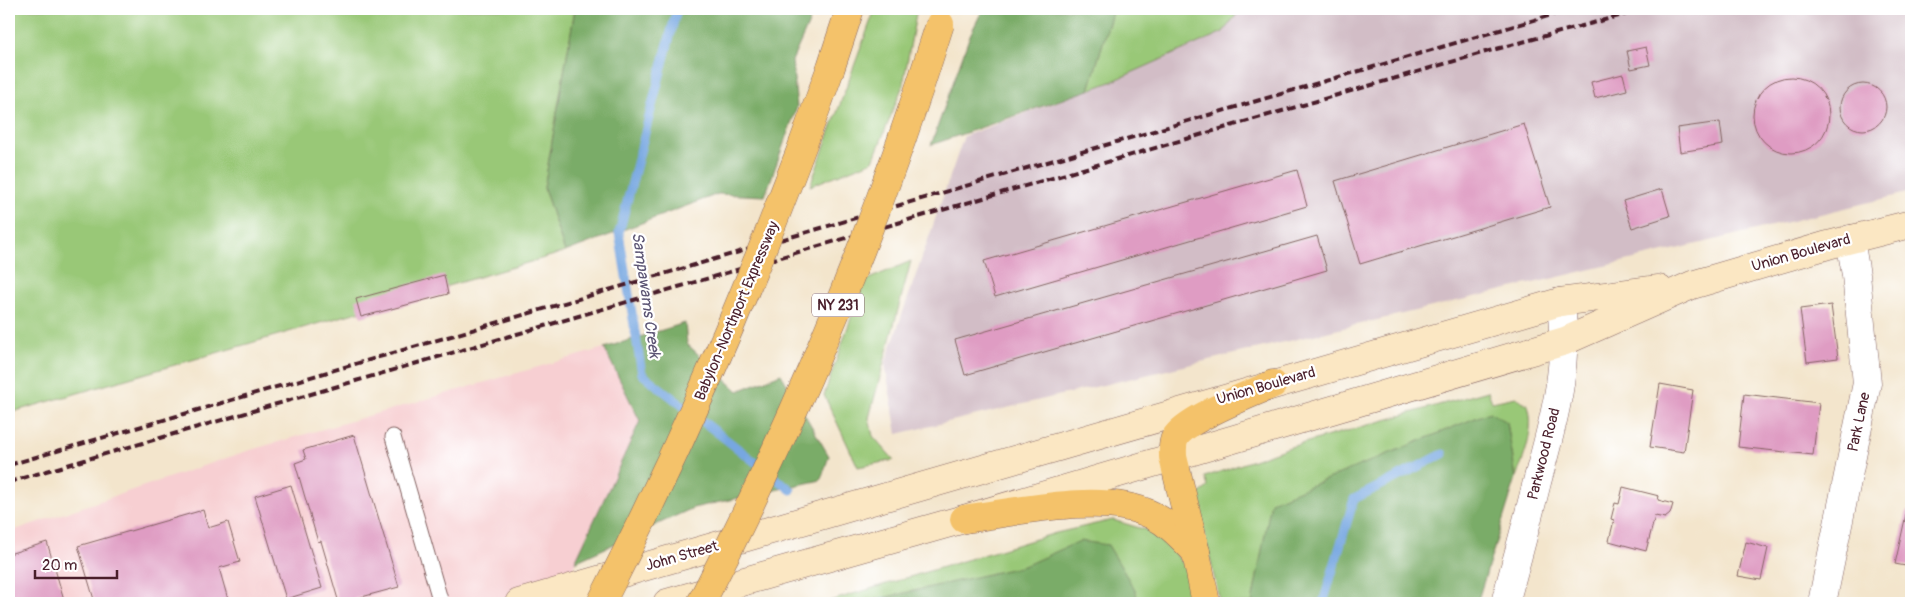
<svg xmlns="http://www.w3.org/2000/svg" width="1920" height="612" font-family="Pangolin,sans-serif">
<style>
.built{fill:#f7cfd2}
.industrial{fill:#d2bdc6}
.green{fill:#99c877;stroke:#727451}
.forest{fill:#7aac68;stroke:#62664a}
.lines{fill:none;stroke-linecap:round;stroke-linejoin:round}
.stream{stroke:#77a7e1;stroke-width:9}
.building{fill:#df9cc3}
.lane-casing{stroke:#856463;stroke-width:17}
.street-casing{stroke:#856463;stroke-width:29}
.secondary-casing{stroke:#856463;stroke-width:29}
.primary-casing{stroke:#856463;stroke-width:29}
.lane{stroke:#fff;stroke-width:15}
.street{stroke:#fff;stroke-width:28}
.secondary{stroke:#fbe7c3;stroke-width:28}
.primary{stroke:#f4c26a;stroke-width:28}
.rail{stroke:#4a1f2b;stroke-width:4;stroke-dasharray:8 4;stroke-linecap:butt}
.primary-bridge-casing{stroke:#856463;stroke-width:29;stroke-linecap:butt}
.primary-bridge{stroke:#f4c26a;stroke-width:28}
.labels{text-anchor:middle;dominant-baseline:central;stroke-width:4.5;stroke-linejoin:round;paint-order:stroke}
.shield{fill:#fff;stroke:#80626b;stroke-width:1}
.shield-label{font-size:14px;font-weight:bold;fill:#4a1f2b}
.street-label{font-size:15px;fill:#4a1f2b;stroke:#fff}
.water-label{font-size:16px;font-style:italic;fill:#5c5574;stroke:#fff}
</style>
<rect width="100%" height="100%" fill="#fff"/>
<filter id="ink" filterUnits="userSpaceOnUse"><feTurbulence type="fractalNoise" baseFrequency=".02" numOctaves="2"/><feDisplacementMap in="SourceGraphic" scale="10" xChannelSelector="R" yChannelSelector="G"/><feConvolveMatrix kernelMatrix="1 2 1 2 8 2 1 2 1" color-interpolation-filters="sRGB"/></filter>
<filter id="wash" filterUnits="userSpaceOnUse"><feTurbulence type="fractalNoise" baseFrequency=".0096" numOctaves="4" result="noise"/><feDisplacementMap in="SourceGraphic" scale="20" xChannelSelector="R" yChannelSelector="G"/><feGaussianBlur stdDeviation="1.12" result="paint"/><feColorMatrix in="noise" values="0 0 0 0 0 0 0 0 0 0 0 0 0 0 0 0 0 1.4 0 .05"/><feComposite in="paint" operator="in"/></filter>
<g filter="url(#wash)">
<rect width="100%" height="100%" fill="#f3e5cc"/>
<polygon class="built" points="604,348 640,421 567,582 489,603 9,603 9,532 247,451"/>
<polygon class="industrial" points="1234,9 1911,9 1911,192 1710,241 897,434 885,364 964,136 1111,82 1237,14"/>
<g class="green">
<polygon points="9,9 575,9 544,188 565,252 9,413"/>
<polygon points="875,9 917,9 903,85 873,161 810,186"/>
<polygon points="1113,9 1234,9 1237,14 1223,32 1111,82 1089,90"/>
<polygon points="911,261 869,418 873,436 894,460 858,467 824,395 864,281"/>
<path d="M1488,391L1492,402L1516,397L1528,405C1535,430 1525,454 1516,478L1507,422L1272,502L1252,603H1220L1196,496L1208,487L1205,477L1290,447Z"/>
<polygon points="1113,520 1160,534 1185,566 1194,603 823,603 1056,533"/>
</g>
<g class="forest">
<polygon points="575,9 813,9 812,16 792,61 797,107 765,196 718,194 565,252 544,188"/>
<polygon points="983,9 1113,9 1089,90 931,145 970,35"/>
<polygon points="685,323 687,344 738,391 781,374 829,456 821,480 693,508 575,562 640,421 604,348"/>
<polygon points="1490,412 1507,422 1516,478 1477,603 1252,603 1271,502"/>
<polygon points="1080,541 1108,545 1136,592 1138,603 860,603 1024,566"/>
</g>
<g class="lines">
<g class="stream">
<polyline points="677,9 619,233 642,374 791,490"/>
<polyline points="884,603 884,602"/>
<polyline points="1323,603 1354,499 1443,454"/>
</g>
</g>
<g id="blocks">
<g class="building">
<polygon points="1646,47 1650,65 1631,69 1627,51"/>
<polygon points="1623,74 1627,90 1595,98 1591,82"/>
<circle cx="1791" cy="115" r="38"/>
<circle cx="1863" cy="107" r="23"/>
<polygon points="1720,122 1723,145 1680,152 1677,128"/>
<polygon points="1524,124 1550,207 1360,264 1335,181"/>
<polygon points="1297,170 1307,206 995,297 984,261"/>
<polygon points="1662,189 1670,216 1632,228 1623,201"/>
<polygon points="1317,236 1327,270 965,375 955,340"/>
<polygon points="444,275 448,294 361,317 356,299"/>
<polygon points="1831,305 1838,358 1807,362 1800,309"/>
<polygon points="1660,384 1693,390 1684,452 1650,447"/>
<polygon points="1744,394 1819,403 1813,455 1738,447"/>
<polygon points="354,435 399,587 339,603 321,541 318,542 295,463 306,459 303,450"/>
<polygon points="291,485 322,588 286,599 255,496"/>
<polygon points="1623,487 1659,496 1658,500 1673,504 1670,514 1665,518 1655,516 1646,551 1609,541 1614,520 1611,519 1615,503 1619,504"/>
<polygon points="203,510 208,528 228,522 240,562 219,568 229,603 95,603 78,546"/>
<polygon points="1907,510 1911,511 1911,567 1895,564"/>
<polygon points="47,542 65,603 12,603 9,592 9,554"/>
<polygon points="1746,542 1768,548 1761,580 1738,576"/>
</g>
</g>
</g>
<g filter="url(#ink)">
<use href="#blocks" fill-opacity="0" stroke="#856463" stroke-width="1"/>
<g class="lines">
<g class="lane-casing">
<polyline id="lane" points="393,437 441,603"/>
</g>
<g class="street-casing">
<g id="street">
<path d="M1505,603C1516,563 1527,522 1537,482C1553,423 1571,363 1560,302"/>
<polyline points="1822,603 1867,383 1856,275 1850,239"/>
</g>
</g>
<g class="secondary-casing">
<g id="secondary">
<polyline points="519,603 1560,302 1659,289"/>
<polyline points="667,603 964,519 1565,341 1692,285 1828,245 1911,224"/>
</g>
</g>
<g class="primary-casing">
<g id="primary">
<polyline points="830,70 850,9"/>
<path d="M964,519C1016,512 1104,491 1152,515C1170,524 1182,538 1196,552"/>
<path d="M1206,603L1196,553L1173,457C1173,450 1172,444 1175,438C1185,419 1251,394 1273,384"/>
</g>
</g>
<use href="#lane" class="lane"/>
<use href="#street" class="street"/>
<use href="#secondary" class="secondary"/>
<use href="#primary" class="primary"/>
<g class="rail">
<polyline points="9,465 1572,9"/>
<polyline points="9,482 1265,116 1489,51 1645,9"/>
</g>
<g class="primary-bridge-casing">
<g id="primary-bridge">
<path d="M601,603C689,431 765,253 830,70"/>
<path d="M701,603C797,417 878,223 940,24"/>
</g>
</g>
<use href="#primary-bridge" class="primary-bridge"/>
</g>
</g>
<g class="labels">
<rect class="shield" x="812" y="293.5" width="52" height="23" rx="4"/>
<g class="shield-label">
<text x="838" y="305">NY 231</text>
</g>
<g class="street-label">
<text transform="translate(1801 253) rotate(-16)">Union Boulevard</text>
<text transform="translate(737 311) rotate(-67)">Babylon-Northport Expressway</text>
<text transform="translate(1266 386) rotate(-16)">Union Boulevard</text>
<text transform="translate(1859 422) rotate(-78)">Park Lane</text>
<text transform="translate(1544 454) rotate(-76)">Parkwood Road</text>
<text transform="translate(682 556) rotate(-16)">John Street</text>
</g>
<g class="water-label">
<text transform="translate(646 295) rotate(82)">Sampawams Creek</text>
</g>
</g>
<rect width="1920" height="612" fill="none" stroke="#fff" stroke-width="30"/>
<path d="M35 570v8h82v-8" fill="none" stroke="#4a1f2b" stroke-width="2.5"/>
<text x="42" y="570" font-size="15" fill="#4a1f2b" stroke="#ffffff" stroke-width="4" paint-order="stroke">20 m</text>
</svg>
